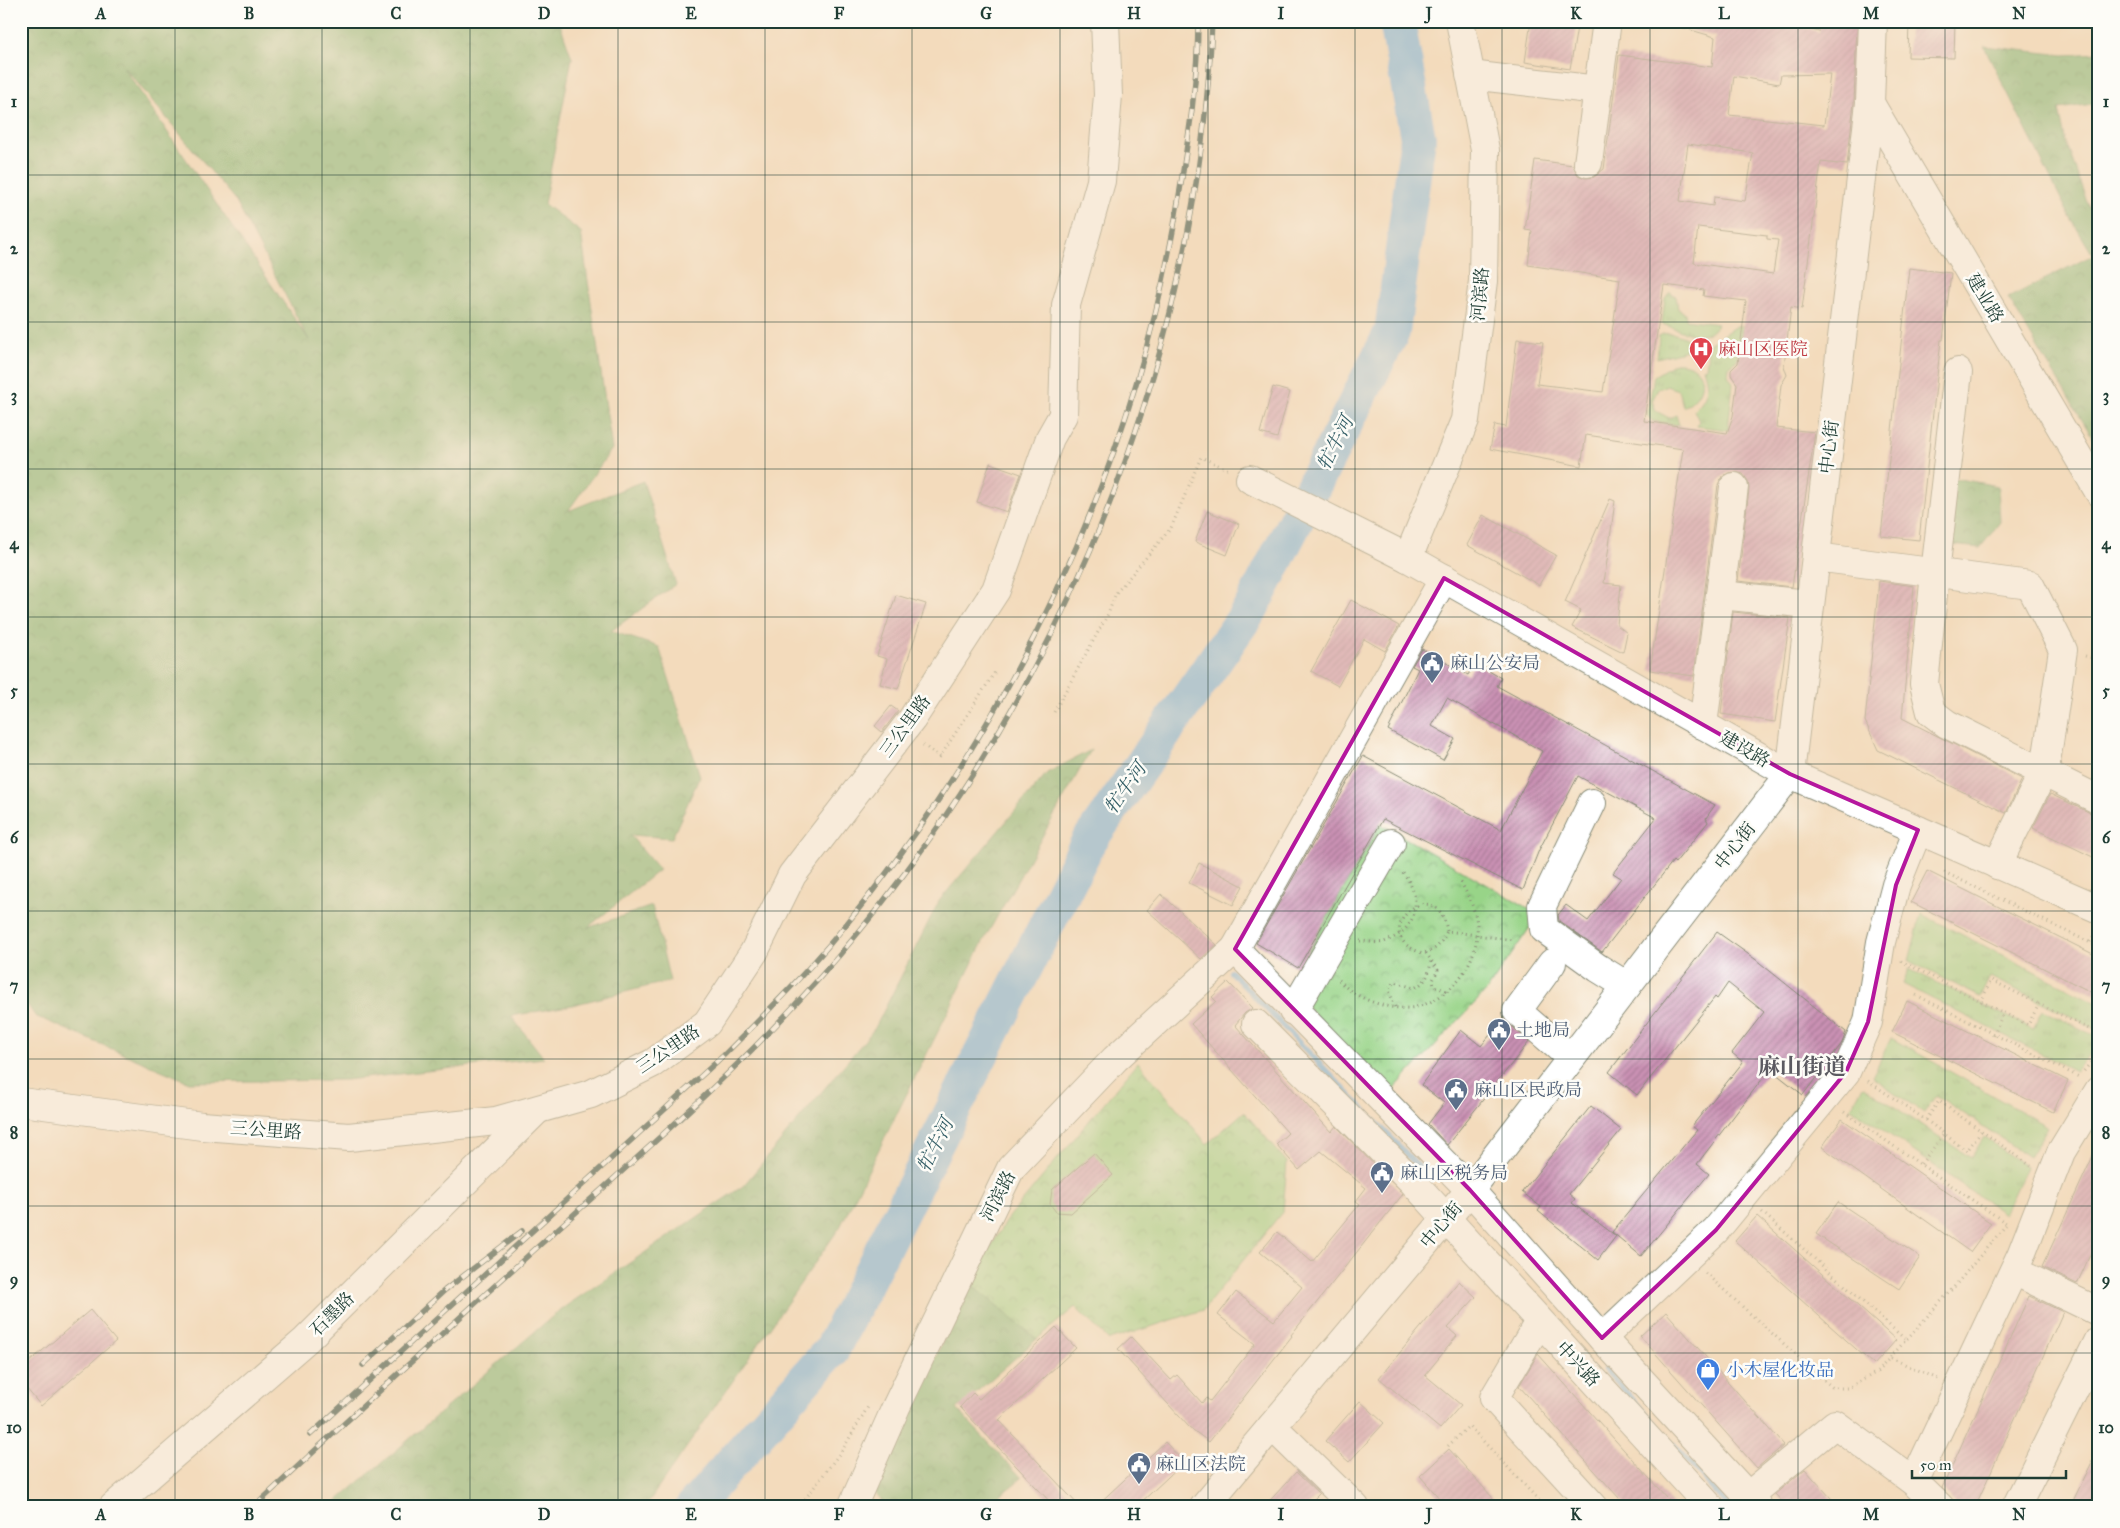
<svg xmlns="http://www.w3.org/2000/svg" width="2120" height="1528" font-family="'IM FELL Great Primer','Noto Serif SC',serif">
<style>
.grass{fill:url(#grass-tufts);stroke:#5c885e}
.forest{fill:url(#forest-crowns);stroke:#4c7a54;fill-rule:evenodd}
.park{fill:url(#park-crowns);stroke:#5c885e}
.lines{fill:none;stroke-linecap:round;stroke-linejoin:round}
.stream{stroke:#6db0e2;stroke-width:6}
.river{stroke:#6db0e2;stroke-width:36}
.building{fill:url(#building-hatch);fill-rule:evenodd}
.minor-casing{stroke:#898c78;stroke-width:30}
.major-casing{stroke:#898c78;stroke-width:30}
.path{stroke:#898c78;stroke-width:3;stroke-dasharray:1 4;stroke-linecap:butt}
.minor{stroke:#fff;stroke-width:28}
.major{stroke:#fff;stroke-width:28}
.rail-casing{stroke:#1f3d34;stroke-width:5.5}
.rail{stroke:#fdfcf7;stroke-width:4;stroke-dasharray:11;stroke-linecap:butt}
.marked{fill:none;stroke:#b5179e;stroke-width:4;stroke-linejoin:round}
.grid{fill:none;stroke:#1f3d34;stroke-width:1;stroke-opacity:0.55}
.labels{text-anchor:middle;dominant-baseline:central;stroke-width:5;stroke-linejoin:round;paint-order:stroke}
.street-label{font-size:18px;fill:#1f3d34;stroke:#fdfcf7}
.health-label{font-size:18px;fill:#be3a42;stroke:#fdfcf7;text-anchor:start}
.service-label{font-size:18px;fill:#4e5e75;stroke:#fdfcf7;text-anchor:start}
.shop-label{font-size:18px;fill:#366cbe;stroke:#fdfcf7;text-anchor:start}
.water-label{font-size:19px;font-style:italic;fill:#366068;stroke:#fdfcf7}
.district-label{font-size:22px;font-weight:bold;fill:#5b5a61;stroke:#fdfcf7}
.neatline{fill:none;stroke:#1f3d34;stroke-width:2}
.grid-label{font-size:16px;text-anchor:middle;font-weight:bold;fill:#1f3d34}
</style>
<defs>
<pattern id="grass-tufts" width="24" height="20" patternUnits="userSpaceOnUse" patternTransform="scale(1.25)"><rect width="24" height="20" fill="#98d488"/><path d="M3 7l-1-3M5 7V3M7 7l1-3M15 17l-1-3M17 17v-4M19 17l1-3" fill="none" stroke="#7bad70"/></pattern>
<pattern id="forest-crowns" width="20" height="18" patternUnits="userSpaceOnUse" patternTransform="scale(1.25)"><rect width="20" height="18" fill="#7ab674"/><path d="M2 6a3 3 0 1 1 6 0M12 15a3 3 0 1 1 6 0" fill="none" stroke="#639560"/></pattern>
<pattern id="park-crowns" width="20" height="18" patternUnits="userSpaceOnUse" patternTransform="scale(1.25)"><rect width="20" height="18" fill="#98d488"/><path d="M2 6a3 3 0 1 1 6 0M12 15a3 3 0 1 1 6 0" fill="none" stroke="#7bad70"/></pattern>
<pattern id="building-hatch" width="6" height="6" patternUnits="userSpaceOnUse" patternTransform="scale(1.25)"><rect width="6" height="6" fill="#ca91b4"/><path d="M-1 1l2-2M0 6l6-6M5 7l2-2" fill="none" stroke="#a37893"/></pattern>
</defs>
<rect width="100%" height="100%" fill="#fdfcf7"/>
<filter id="ink" filterUnits="userSpaceOnUse"><feTurbulence type="fractalNoise" baseFrequency=".02" numOctaves="2"/><feDisplacementMap in="SourceGraphic" scale="10" xChannelSelector="R" yChannelSelector="G"/><feConvolveMatrix kernelMatrix="1 2 1 2 8 2 1 2 1" color-interpolation-filters="sRGB"/></filter>
<filter id="wash" filterUnits="userSpaceOnUse"><feTurbulence type="fractalNoise" baseFrequency=".0096" numOctaves="4" result="noise"/><feDisplacementMap in="SourceGraphic" scale="20" xChannelSelector="R" yChannelSelector="G"/><feGaussianBlur stdDeviation="1.12" result="paint"/><feColorMatrix in="noise" values="0 0 0 0 0 0 0 0 0 0 0 0 0 0 0 0 0 1.4 0 .05"/><feComposite in="paint" operator="in"/></filter>
<g filter="url(#wash)">
<rect width="100%" height="100%" fill="#f3dbbc"/>
<g class="grass">
<path d="M1670,292L1676,296L1678,309L1685,313L1686,319L1717,324C1706,346 1680,329 1662,324L1665,298Z"/>
<path d="M1736,326H1742L1737,360L1729,367L1728,375L1733,383L1728,430L1696,426L1699,421L1694,410C1709,396 1709,387 1703,368L1706,367L1709,344Z"/>
<path d="M1663,334C1672,332 1683,335 1690,341L1691,349L1657,358L1659,336Z"/>
<path d="M1675,363C1707,361 1711,393 1683,407L1678,390L1666,386L1658,389L1652,401L1656,411L1669,418L1676,415L1679,425L1652,421L1647,415L1654,376Z"/>
<polygon points="1921,914 2099,1004 2099,1030 1990,977 1980,997 1909,961"/>
<polygon points="1909,969 2033,1029 2043,1010 2099,1038 2099,1046 2075,1071 1903,984"/>
<polygon points="1891,1038 2048,1127 2029,1157 1936,1095 1924,1113 1872,1077"/>
<polygon points="1863,1086 1971,1158 1984,1137 2026,1167 2004,1214 1851,1108"/>
</g>
<g class="forest">
<path d="M21,21H559L572,58L544,204L581,232L612,449L568,511L643,481L676,584L611,631L659,647L700,776L672,838L630,835L659,870L587,928L652,906L670,981L568,1006L511,1016L544,1058L346,1080L189,1082L35,1016L21,995ZM124,67L235,200L309,340L124,68Z"/>
<polygon points="1984,46 2064,55 2099,53 2099,103 2059,109 2065,139 2089,208 2099,204 2099,448 2008,298 2093,255 2070,217"/>
<polygon points="1954,478 1998,486 2000,522 1980,548 1952,545 1946,534"/>
<polygon points="1091,750 984,940 840,1227 645,1507 330,1507 560,1310 743,1186 875,1028 939,901 1047,773"/>
<polygon points="970,1283 1037,1339 957,1409 1022,1478 985,1507 888,1507 873,1492"/>
</g>
<g class="park">
<polygon points="1380,824 1539,914 1488,989 1390,1093 1344,1050 1290,985"/>
<polygon points="1138,1062 1207,1144 1244,1112 1287,1162 1283,1211 1203,1310 1109,1340 1075,1307 1037,1339 970,1283 1005,1222"/>
</g>
<g class="lines">
<g class="stream">
<polyline points="1231,972 1420,1168"/>
<polyline points="1606,1370 1730,1507"/>
</g>
<polyline class="river" points="693,1507 832,1349 1089,841 1250,610 1392,332 1418,138 1397,21"/>
</g>
<g id="blocks">
<g class="building">
<polygon points="1531,21 1578,21 1570,69 1525,62"/>
<path d="M1678,21H1778L1819,32V21H1857L1854,102L1847,165L1821,162L1802,309L1791,307L1784,366L1787,375L1781,385L1776,428L1815,432L1792,587L1738,581L1749,489L1748,481L1743,474L1736,472L1728,473L1721,478L1718,485L1694,676L1650,670L1683,449L1586,435L1581,466L1490,449L1495,425L1506,427L1517,339L1543,342L1537,384L1603,392L1620,279L1528,265L1532,231L1525,230L1535,160L1573,165L1578,175L1585,178L1594,177L1604,169L1619,55L1712,67L1715,37L1677,26ZM1830,74L1824,125L1729,115L1734,76L1779,84L1781,75ZM1688,144L1753,153L1745,201L1714,197L1713,206L1680,201ZM1698,227L1767,235V239L1778,240L1773,274L1694,263ZM1664,285L1704,290L1703,296L1746,301L1738,363L1731,370V375L1737,384L1733,416L1727,433L1644,421Z"/>
<polygon points="1909,21 1955,21 1954,58 1908,57"/>
<polygon points="1909,268 1951,273 1943,340 1941,340 1919,540 1881,536"/>
<polygon points="1273,387 1290,392 1277,438 1260,433"/>
<polygon points="990,463 1021,474 1007,512 977,502"/>
<polygon points="1610,499 1615,501 1604,583 1621,585 1617,625 1627,633 1623,652 1572,627 1581,610 1565,602"/>
<polygon points="1207,511 1239,524 1227,555 1195,542"/>
<polygon points="1483,515 1556,555 1539,585 1467,545"/>
<polygon points="1879,581 1914,586 1902,718 2022,779 2006,813 1878,750 1865,721"/>
<polygon points="896,595 926,604 898,689 880,684 887,659 877,656"/>
<polygon points="1351,600 1399,626 1385,651 1364,639 1338,686 1311,671"/>
<polygon points="1733,612 1790,618 1775,722 1721,714"/>
<polygon points="1422,649 1468,675 1475,663 1501,678 1497,686 1715,805 1706,818 1708,822 1675,863 1673,861 1602,952 1559,921 1558,915 1566,905 1588,921 1621,878 1613,873 1656,818 1578,776 1539,850 1523,890 1383,819 1298,968 1256,943 1363,756 1501,830 1542,751 1447,698 1432,726 1455,739 1443,760 1388,730 1418,669 1412,666"/>
<polygon points="891,706 898,711 882,732 875,726"/>
<polygon points="2050,794 2099,817 2099,860 2033,828"/>
<polygon points="1199,863 1243,886 1233,905 1189,883"/>
<polygon points="1927,871 2099,957 2099,996 1911,902"/>
<polygon points="1161,894 1217,945 1201,959 1147,910"/>
<polygon points="1717,932 1755,959 1846,1032 1842,1043 1803,1095 1770,1069 1697,1164 1709,1174 1641,1256 1612,1232 1697,1130 1692,1126 1743,1062 1732,1053 1764,1012 1728,983 1717,999 1715,997 1637,1095 1609,1072"/>
<polygon points="1228,982 1253,1008 1245,1013 1235,1025 1331,1132 1336,1126 1403,1194 1291,1335 1292,1336 1209,1442 1189,1427 1118,1349 1131,1337 1171,1380 1177,1375 1202,1403 1206,1398 1210,1401 1255,1344 1218,1315 1236,1292 1274,1321 1302,1287 1260,1252 1277,1232 1312,1262 1360,1204 1356,1201 1366,1188 1321,1151 1299,1170 1276,1144 1288,1133 1191,1024 1216,1001 1212,997"/>
<polygon points="1907,1001 2068,1081 2053,1112 1892,1032"/>
<polygon points="1504,1018 1529,1042 1447,1145 1428,1124 1444,1103 1421,1085 1461,1030 1481,1046"/>
<polygon points="1591,1106 1621,1130 1569,1194 1575,1199 1572,1203 1616,1236 1598,1260 1538,1211 1541,1207 1522,1192"/>
<polygon points="1842,1119 1991,1223 1970,1252 1822,1147"/>
<polygon points="2099,1143 2099,1235 2077,1284 2042,1267"/>
<polygon points="1094,1153 1113,1175 1071,1213 1056,1212 1050,1204 1052,1190"/>
<polygon points="1838,1202 1920,1257 1899,1289 1816,1234"/>
<polygon points="1757,1216 1896,1340 1874,1365 1735,1241"/>
<polygon points="1459,1281 1476,1297 1448,1328 1457,1336 1425,1375 1461,1405 1440,1429 1379,1378"/>
<polygon points="2029,1296 2063,1312 1975,1507 1961,1507 1955,1504 1942,1488"/>
<polygon points="90,1310 116,1341 41,1406 21,1382 21,1369"/>
<polygon points="1666,1312 1784,1445 1757,1468 1640,1336"/>
<polygon points="1056,1327 1076,1348 999,1420 1080,1507 1055,1507 960,1407 973,1393 979,1399"/>
<polygon points="1538,1354 1675,1507 1627,1507 1519,1386"/>
<polygon points="1360,1401 1384,1423 1349,1462 1325,1441"/>
<polygon points="1165,1442 1184,1462 1136,1507 1095,1507"/>
<polygon points="2099,1448 2099,1507 2070,1507"/>
<polygon points="1449,1449 1501,1507 1447,1507 1420,1476"/>
<polygon points="1805,1469 1839,1507 1787,1507 1775,1494"/>
<polygon points="1296,1472 1319,1494 1306,1507 1264,1507"/>
</g>
</g>
</g>
<g filter="url(#ink)">
<use href="#blocks" fill-opacity="0" stroke="#898c78" stroke-width="1"/>
<g class="lines">
<g class="minor-casing">
<g id="minor">
<polyline points="1873,21 1870,103 1790,774 2099,909"/>
<polyline points="1470,75 1598,90"/>
<polyline points="1870,103 2099,492"/>
<polyline points="1588,163 1607,21"/>
<polyline points="1958,372 1935,573 1924,684 1931,712 1947,724 2099,800"/>
<polyline points="1250,479 1408,558"/>
<polyline points="1816,557 2030,585 2063,650 2045,769 1997,865"/>
<polyline points="1444,578 1235,949 1470,1190 1602,1338 1758,1507"/>
<polyline points="1720,595 1810,604"/>
<polyline points="1703,725 1734,487"/>
<polyline points="1592,803 1542,906 1544,929 1598,968 1627,986"/>
<polyline points="1552,963 1517,1011 1571,1058"/>
<polyline points="1293,1011 1391,843"/>
<polyline points="1256,1024 1413,1182 1710,1507"/>
<polyline points="21,1102 202,1126 349,1137 496,1121 591,1094 653,1063 707,1023 754,952 792,875 912,719 996,590 1050,438 1063,415 1066,305 1101,181 1108,95 1105,21"/>
<polyline points="2014,1271 2099,1312"/>
<polyline points="1539,1322 1494,1398 1594,1507"/>
<polyline points="1602,1338 1716,1230 1846,1072 1868,1022 1881,942 1896,885 1918,830"/>
<polyline points="1272,1426 1355,1507"/>
<polyline points="1914,1482 1940,1507"/>
<polyline points="1748,1496 1835,1424 1914,1482 2021,1255 2061,1152 2099,1090"/>
<polyline points="113,1507 306,1340 536,1111"/>
<polyline points="852,1507 896,1407 1011,1168 1115,1059 1235,949"/>
<polyline points="2016,1507 2099,1340"/>
</g>
</g>
<g class="major-casing">
<polyline id="major" points="1204,1507 1470,1190 1790,774 1408,558 1465,420 1483,281 1485,150 1460,21"/>
</g>
<g class="path">
<polyline points="2085,656 2099,660"/>
<polyline points="1054,712 1108,614 1116,593 1171,528 1201,457 1229,470"/>
<polyline points="923,745 940,757 995,672"/>
<polyline points="1944,872 2099,947"/>
<path d="M1447,931C1437,867 1362,936 1423,953C1437,950 1441,944 1447,931L1513,940"/>
<path d="M1360,941C1367,941 1377,944 1384,942C1420,929 1423,897 1402,871"/>
<polyline points="2090,942 2096,932"/>
<polyline points="1426,953 1438,970 1433,980 1434,986 1447,991"/>
<polyline points="1901,961 2028,1025 2039,1004 2099,1034"/>
<path d="M1339,980C1355,1000 1398,1015 1423,1005C1451,995 1474,967 1477,936C1479,915 1469,897 1459,879"/>
<polyline points="1916,995 2079,1077"/>
<polyline points="1981,1002 1991,980 2039,1004"/>
<path d="M1395,1007L1389,990L1395,982L1414,988C1427,982 1429,974 1431,960"/>
<polyline points="1994,1035 2003,1013"/>
<polyline points="2084,1071 2099,1052"/>
<polyline points="1868,1081 1926,1120 1939,1101 2031,1166"/>
<polyline points="1844,1112 2006,1223"/>
<polyline points="1926,1120 1967,1151 1981,1131"/>
<polyline points="1921,1164 1944,1134"/>
<polyline points="1762,1212 1907,1341"/>
<polyline points="1705,1273 1833,1388 1848,1388 1877,1372 1954,1287 2006,1225"/>
<polyline points="1891,1358 1938,1379"/>
<polyline points="1448,1446 1469,1426 1545,1507"/>
<polyline points="799,1507 843,1449 869,1405"/>
</g>
<use href="#minor" class="minor"/>
<use href="#major" class="major"/>
<g class="rail-casing">
<g id="rail">
<polyline points="363,1365 445,1290 522,1231"/>
<path d="M310,1435L724,1055C760,1019 796,984 829,945C1010,731 1137,468 1180,190C1189,134 1198,78 1198,21"/>
<path d="M254,1507C353,1415 452,1324 552,1234C634,1160 718,1088 793,1007C1041,742 1197,386 1212,21"/>
</g>
</g>
<use href="#rail" class="rail"/>
</g>
</g>
<path d="M0 0H2120V1528H0ZM1444,578L1790,774L1918,830L1896,885L1868,1022L1846,1072L1716,1230L1602,1338L1470,1190L1235,949Z" fill="#f3dbbc" fill-opacity=".55" fill-rule="evenodd"/>
<path class="marked" d="M1444,578L1790,774L1918,830L1896,885L1868,1022L1846,1072L1716,1230L1602,1338L1470,1190L1235,949Z"/>
<path class="grid" d="M175,21V1507M322,21V1507M470,21V1507M618,21V1507M765,21V1507M912,21V1507M1060,21V1507M1208,21V1507M1355,21V1507M1502,21V1507M1650,21V1507M1798,21V1507M1945,21V1507M21,175H2099M21,322H2099M21,469H2099M21,617H2099M21,764H2099M21,911H2099M21,1059H2099M21,1206H2099M21,1353H2099"/>
<defs>
<g id="hospital-pin" transform="scale(1.25)"><path d="M0 17L-7.5 6A9.5 9.5 0 1 1 7.5 6Z" fill="#e0444e" stroke="#fdfcf7"/><path d="M-5-5h3v3.5h4V-5h3V5h-3V1.5h-4V5h-3Z" fill="#fff"/></g>
<g id="civic-pin" transform="scale(1.25)"><path d="M0 17L-7.5 6A9.5 9.5 0 1 1 7.5 6Z" fill="#5c6f8a" stroke="#fdfcf7"/><path d="M-.6-6.5H3V-4.5H.6V-3L4-1V1h2V6H-6V1h2V-1L-.6-3ZM-1.2 2.5V6h2.4V2.5Z" fill="#fff"/></g>
<g id="shop-pin" transform="scale(1.25)"><path d="M0 17L-7.5 6A9.5 9.5 0 1 1 7.5 6Z" fill="#3f7fe0" stroke="#fdfcf7"/><path d="M-5-2.5h2.3a2.7 3.5 0 0 1 5.4 0H5L5.5 6h-11ZM-1.5-2.5h3a1.5 2.3 0 0 0-3 0Z" fill="#fff"/></g>
</defs>
<g fill-rule="evenodd">
<use href="#hospital-pin" x="1701" y="349"/>
<use href="#civic-pin" x="1432" y="663"/>
<use href="#civic-pin" x="1499" y="1030"/>
<use href="#civic-pin" x="1456" y="1090"/>
<use href="#civic-pin" x="1382" y="1173"/>
<use href="#shop-pin" x="1708" y="1370"/>
<use href="#civic-pin" x="1139" y="1464"/>
</g>
<g class="labels">
<g class="street-label">
<text transform="translate(1480 294) rotate(-85)">河滨路</text>
<text transform="translate(1985 298) rotate(59)">建业路</text>
<text transform="translate(1829 447) rotate(-83)">中心街</text>
<text transform="translate(905 726) rotate(-54)">三公里路</text>
<text transform="translate(1745 749) rotate(30)">建设路</text>
<text transform="translate(1735 846) rotate(-52)">中心街</text>
<text transform="translate(668 1049) rotate(-34)">三公里路</text>
<text transform="translate(266 1130) rotate(4)">三公里路</text>
<text transform="translate(998 1196) rotate(-63)">河滨路</text>
<text transform="translate(1441 1225) rotate(-50)">中心街</text>
<text transform="translate(332 1314) rotate(-45)">石墨路</text>
<text transform="translate(1578 1364) rotate(47)">中兴路</text>
</g>
<g class="health-label">
<text x="1718" y="349">麻山区医院</text>
</g>
<g class="service-label">
<text x="1450" y="663">麻山公安局</text>
<text x="1516" y="1030">土地局</text>
<text x="1474" y="1090">麻山区民政局</text>
<text x="1400" y="1173">麻山区税务局</text>
<text x="1156" y="1464">麻山区法院</text>
</g>
<g class="shop-label">
<text x="1726" y="1370">小木屋化妆品</text>
</g>
<g class="water-label">
<text transform="translate(1335 443) rotate(-63)">牤牛河</text>
<text transform="translate(1125 788) rotate(-55)">牤牛河</text>
<text transform="translate(935 1145) rotate(-63)">牤牛河</text>
</g>
<g class="district-label">
<text x="1802" y="1066">麻山街道</text>
</g>
</g>
<rect width="2120" height="1528" fill="none" stroke="#fdfcf7" stroke-width="55"/>
<path d="M1912 1470v8h154v-8" fill="none" stroke="#1f3d34" stroke-width="2.5"/>
<text x="1920" y="1470" font-size="15" fill="#1f3d34" stroke="#fdfcf7" stroke-width="4" paint-order="stroke">50 m</text>
<rect x="28" y="28" width="2064" height="1472" class="neatline"/>
<g class="grid-label">
<text x="101" y="19">A</text>
<text x="249" y="19">B</text>
<text x="396" y="19">C</text>
<text x="544" y="19">D</text>
<text x="691" y="19">E</text>
<text x="839" y="19">F</text>
<text x="986" y="19">G</text>
<text x="1134" y="19">H</text>
<text x="1281" y="19">I</text>
<text x="1429" y="19">J</text>
<text x="1576" y="19">K</text>
<text x="1724" y="19">L</text>
<text x="1871" y="19">M</text>
<text x="2019" y="19">N</text>
<text x="14" y="107">1</text>
<text x="2106" y="107">1</text>
<text x="14" y="254">2</text>
<text x="2106" y="254">2</text>
<text x="14" y="401">3</text>
<text x="2106" y="401">3</text>
<text x="14" y="549">4</text>
<text x="2106" y="549">4</text>
<text x="14" y="696">5</text>
<text x="2106" y="696">5</text>
<text x="14" y="843">6</text>
<text x="2106" y="843">6</text>
<text x="14" y="991">7</text>
<text x="2106" y="991">7</text>
<text x="14" y="1138">8</text>
<text x="2106" y="1138">8</text>
<text x="14" y="1285">9</text>
<text x="2106" y="1285">9</text>
<text x="14" y="1433">10</text>
<text x="2106" y="1433">10</text>
<text x="101" y="1520">A</text>
<text x="249" y="1520">B</text>
<text x="396" y="1520">C</text>
<text x="544" y="1520">D</text>
<text x="691" y="1520">E</text>
<text x="839" y="1520">F</text>
<text x="986" y="1520">G</text>
<text x="1134" y="1520">H</text>
<text x="1281" y="1520">I</text>
<text x="1429" y="1520">J</text>
<text x="1576" y="1520">K</text>
<text x="1724" y="1520">L</text>
<text x="1871" y="1520">M</text>
<text x="2019" y="1520">N</text>
</g>
</svg>
